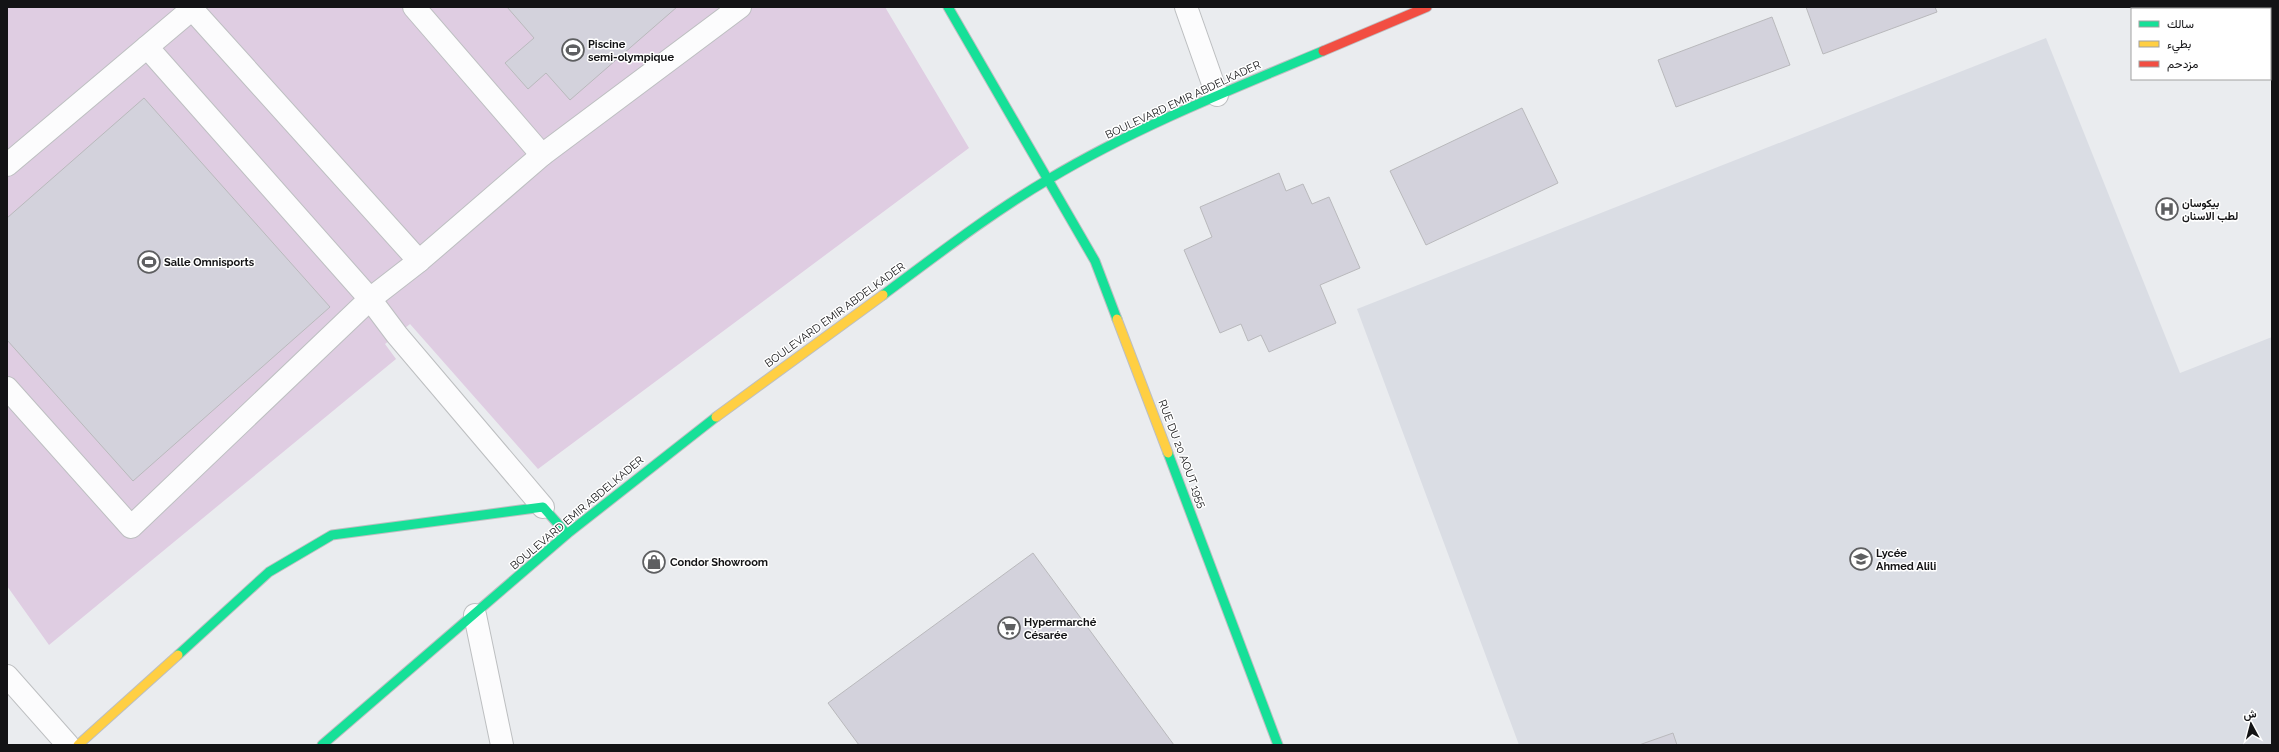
<svg xmlns="http://www.w3.org/2000/svg" width="2279" height="752" font-family="Raleway,Vazirmatn,sans-serif">
<style>
.built{fill:#dadde4}
.green{fill:#dfcde2}
.building{fill:#d3d2dc;stroke:#b9b9bc}
.lines{fill:none;stroke-linecap:round;stroke-linejoin:round}
.lane-casing{stroke:#bdbfc1;stroke-width:24}
.street-casing{stroke:#bdbfc1;stroke-width:24}
.fast-casing{stroke:#bdbfc1;stroke-width:11}
.slow-casing{stroke:#bdbfc1;stroke-width:11}
.jam-casing{stroke:#bdbfc1;stroke-width:11}
.lane{stroke:#fcfcfd;stroke-width:22}
.street{stroke:#fcfcfd;stroke-width:22}
.fast{stroke:#16e098;stroke-width:9}
.slow{stroke:#ffcf43;stroke-width:9}
.jam{stroke:#f24e42;stroke-width:9}
.labels{text-anchor:middle;dominant-baseline:central;stroke-width:3;stroke-linejoin:round;paint-order:stroke}
.poi-label{font-size:11px;font-weight:bold;fill:#131315;stroke:#fff;text-anchor:start}
.street-label{font-size:11px;fill:#131315;stroke:#fff}
</style>
<rect width="100%" height="100%" fill="#eaecef"/>
<polygon class="built" points="2046,38 2180,373 2272,337 2272,745 1519,745 1357,309"/>
<polygon class="green" points="7,7 885,7 969,148 538,469 410,324 385,344 396,359 49,645 7,586"/>
<g class="building">
<polygon points="507,7 677,7 570,100 546,73 528,89 505,63 534,38"/>
<polygon points="1806,7 1935,7 1937,12 1823,54"/>
<polygon points="1772,17 1790,65 1676,107 1658,60"/>
<polygon points="144,98 330,307 133,481 7,340 7,218"/>
<polygon points="1522,108 1558,183 1426,245 1390,171"/>
<polygon points="1279,173 1286,191 1303,184 1312,204 1329,197 1360,268 1320,285 1336,323 1269,352 1261,335 1248,341 1241,324 1220,333 1184,250 1212,237 1200,207"/>
<polygon points="1033,553 1174,745 859,745 828,703"/>
<polygon points="1673,733 1677,745 1639,745"/>
</g>
<g class="lines">
<g class="lane-casing">
<g id="lane">
<polyline points="414,7 542,155"/>
<polyline points="7,165 147,47"/>
<polyline points="419,261 542,155 740,7"/>
<polyline points="7,388 131,527 370,299 419,261 192,9 147,47 370,299 397,335 543,507"/>
<polyline points="475,615 502,745"/>
</g>
</g>
<g class="street-casing">
<g id="street">
<polyline points="1186,7 1217,95"/>
<polyline points="7,676 68,745"/>
</g>
</g>
<g class="fast-casing">
<g id="fast">
<polyline points="948,7 1095,261 1117,319"/>
<path d="M883,295C937,255 991,213 1049,179C1136,127 1230,90 1323,51"/>
<polyline points="1168,453 1278,745"/>
<polyline points="178,655 269,572 332,535 543,507 567,534"/>
<polyline points="322,745 567,534 716,417"/>
</g>
</g>
<g class="slow-casing">
<g id="slow">
<polyline points="1117,319 1168,453"/>
<polyline points="716,417 883,295"/>
<polyline points="78,745 178,655"/>
</g>
</g>
<g class="jam-casing">
<polyline id="jam" points="1323,51 1427,7"/>
</g>
<use href="#lane" class="lane"/>
<use href="#street" class="street"/>
<use href="#fast" class="fast"/>
<use href="#slow" class="slow"/>
<use href="#jam" class="jam"/>
</g>
<defs>
<g id="stadium-ring" transform="scale(1.15)"><circle r="9.5" fill="#fff" stroke="#5e5f61" stroke-width="1.5"/><path d="M0-5a6.5 5 0 1 0 0 10a6.5 5 0 1 0 0-10ZM-3.5-1.8h7v3.6h-7Z" fill="#5e5f61"/></g>
<g id="hospital-ring" transform="scale(1.15)"><circle r="9.5" fill="#fff" stroke="#5e5f61" stroke-width="1.5"/><path d="M-5-5h3v3.5h4V-5h3V5h-3V1.5h-4V5h-3Z" fill="#5e5f61"/></g>
<g id="school-ring" transform="scale(1.15)"><circle r="9.5" fill="#fff" stroke="#5e5f61" stroke-width="1.5"/><path d="M0-5L7-2L0 1L-7-2ZM-4 1L0 2.5L4 1V4Q0 6-4 4Z" fill="#5e5f61"/></g>
<g id="shop-ring" transform="scale(1.15)"><circle r="9.5" fill="#fff" stroke="#5e5f61" stroke-width="1.5"/><path d="M-5-2.5h2.3a2.7 3.5 0 0 1 5.4 0H5L5.5 6h-11ZM-1.5-2.5h3a1.5 2.3 0 0 0-3 0Z" fill="#5e5f61"/></g>
<g id="supermarket-ring" transform="scale(1.15)"><circle r="9.5" fill="#fff" stroke="#5e5f61" stroke-width="1.5"/><path d="M-6-5.5h2.5l.6 2H6L4.5 2H-2.5L-4.4-4H-6ZM-1.5 3.2a1.3 1.3 0 1 0 .1 0ZM3 3.2a1.3 1.3 0 1 0 .1 0Z" fill="#5e5f61"/></g>
</defs>
<g fill-rule="evenodd">
<use href="#stadium-ring" x="573" y="50"/>
<use href="#hospital-ring" x="2167" y="209"/>
<use href="#stadium-ring" x="149" y="262"/>
<use href="#school-ring" x="1861" y="559"/>
<use href="#shop-ring" x="654" y="562"/>
<use href="#supermarket-ring" x="1009" y="628"/>
</g>
<g class="labels">
<g class="poi-label">
<text x="588" y="44">Piscine<tspan x="588" dy="13">semi-olympique</tspan></text>
<text x="2182" y="203">بيكوسان<tspan x="2182" dy="13">لطب الاسنان</tspan></text>
<text x="164" y="262">Salle Omnisports</text>
<text x="1876" y="553">Lycée<tspan x="1876" dy="13">Ahmed Alili</tspan></text>
<text x="670" y="562">Condor Showroom</text>
<text x="1024" y="622">Hypermarché<tspan x="1024" dy="13">Césarée</tspan></text>
</g>
<g class="street-label">
<text transform="translate(1183 100) rotate(-25)">BOULEVARD EMIR ABDELKADER</text>
<text transform="translate(835 315) rotate(-36)">BOULEVARD EMIR ABDELKADER</text>
<text transform="translate(1182 454) rotate(69)">RUE DU 20 AOUT 1955</text>
<text transform="translate(577 513) rotate(-40)">BOULEVARD EMIR ABDELKADER</text>
</g>
</g>
<rect width="2279" height="752" fill="none" stroke="#131315" stroke-width="16"/>
<rect x="2131" y="8" width="140" height="72" fill="#ffffff" stroke="#a1a1a1"/>
<rect x="2139" y="21" width="20" height="6" fill="#16e098" stroke="#a1a1a1"/>
<text x="2167" y="28" font-size="12" fill="#131315">سالك</text>
<rect x="2139" y="41" width="20" height="6" fill="#ffcf43" stroke="#a1a1a1"/>
<text x="2167" y="48" font-size="12" fill="#131315">بطيء</text>
<rect x="2139" y="61" width="20" height="6" fill="#f24e42" stroke="#a1a1a1"/>
<text x="2167" y="68" font-size="12" fill="#131315">مزدحم</text>
<g transform="translate(2251 724) rotate(353)" stroke="#ffffff" stroke-width="3" paint-order="stroke">
<path d="M0-3L7 15L0 10L-7 15Z" fill="#131315"/>
<text y="-6" font-size="11" font-weight="bold" text-anchor="middle" fill="#131315">ش</text>
</g>
</svg>
